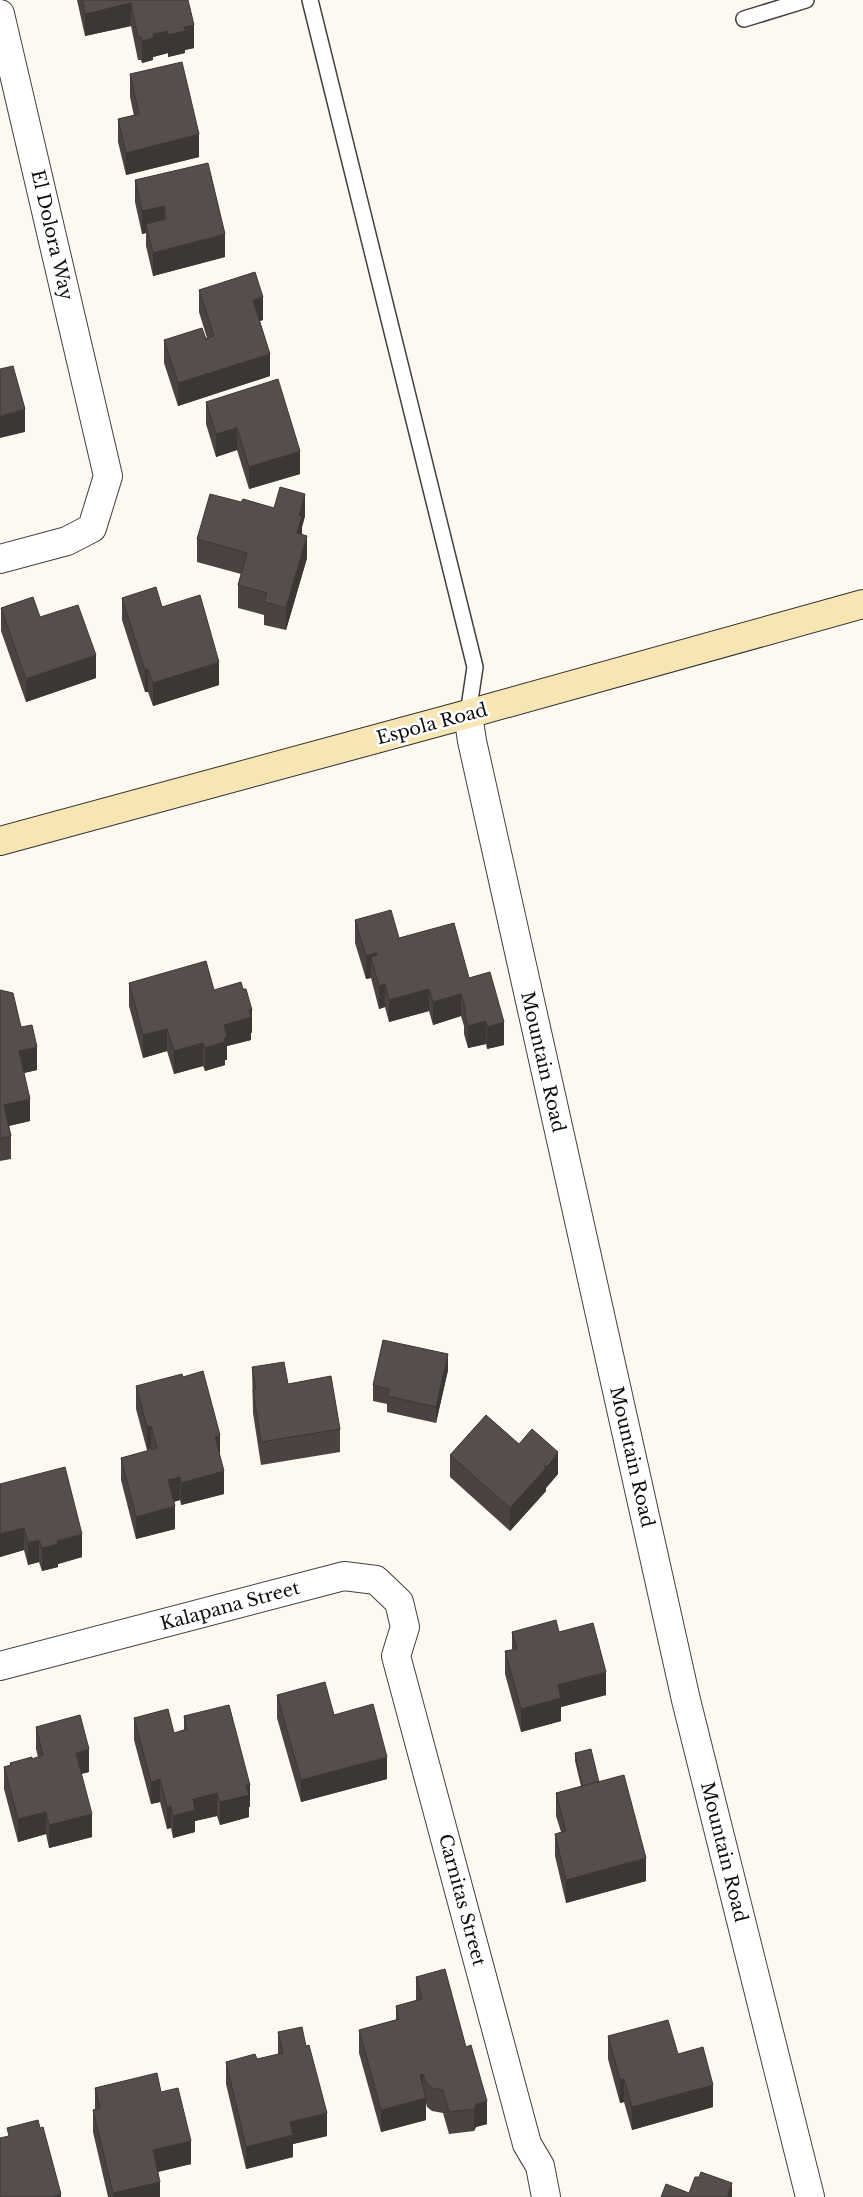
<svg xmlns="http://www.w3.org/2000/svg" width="863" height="2197" font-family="'Libre Baskerville',serif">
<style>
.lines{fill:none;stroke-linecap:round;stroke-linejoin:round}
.service-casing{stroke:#414141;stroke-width:18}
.minor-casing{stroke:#414141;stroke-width:30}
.secondary-casing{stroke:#303030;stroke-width:30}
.service{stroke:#fff;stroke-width:15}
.minor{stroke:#fff;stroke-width:28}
.secondary{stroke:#f7e5b3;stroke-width:28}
.wall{fill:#4a4341}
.shaded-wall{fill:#3c3735}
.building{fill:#564e4c;stroke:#3c3735}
.labels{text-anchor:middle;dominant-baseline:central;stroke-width:5;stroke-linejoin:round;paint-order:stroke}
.street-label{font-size:18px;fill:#0e0e0e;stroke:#fff}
</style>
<rect width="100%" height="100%" fill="#fdf9f1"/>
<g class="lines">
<g class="service-casing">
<g id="service">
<polyline points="310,0 475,667 468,714"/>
<polyline points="744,19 806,0"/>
</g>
</g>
<g class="minor-casing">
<g id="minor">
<polyline points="0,14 108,476 92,528 67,541 0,559"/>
<polyline points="468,714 472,741 686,1700 810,2197"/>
<polyline points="0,1666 344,1576 376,1580 399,1602 405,1627 396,1656 527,2144 540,2166 546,2197"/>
</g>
</g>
<g class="secondary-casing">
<polyline id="secondary" points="0,841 468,714 863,604"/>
</g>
<use href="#service" class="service"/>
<use href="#minor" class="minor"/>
<use href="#secondary" class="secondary"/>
</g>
<g class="wall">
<polygon points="77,0 188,0 194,48 185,50 185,53 168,57 168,53 153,57 153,60 142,63 141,60 138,60 131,26 85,36"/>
<polygon points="130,74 199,157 126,175 118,142 118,119 134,116 130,97"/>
<polygon points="135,180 225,257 153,276 146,246 146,233 142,234 135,202"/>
<polygon points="199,290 263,320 259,321 270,376 178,406 164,363 164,340 207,338 199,312"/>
<polygon points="206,402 300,474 249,489 237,450 216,457 206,424"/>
<polygon points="241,502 305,516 302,527 302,534 307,558 286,630 264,625 264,615 238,608 238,585 241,574 197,562 197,539"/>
<polygon points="122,598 162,607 219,685 153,706 148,692 145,692 122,620"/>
<polygon points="1,608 40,617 96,678 26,702 1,631"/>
<polygon points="355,920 399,938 469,978 504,1045 487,1049 486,1044 468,1048 464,1034 464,1026 461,1016 433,1025 429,1011 389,1022 385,1007 379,1009 371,978 366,979 355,943"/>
<polygon points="129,983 214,990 252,1032 251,1033 251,1040 227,1046 227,1060 225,1060 225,1065 205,1071 203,1066 174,1074 167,1051 143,1058 129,1006"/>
<polygon points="0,990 21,1027 37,1070 24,1073 30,1121 9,1126 11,1136 11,1159 0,1161"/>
<polygon points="252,1367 288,1384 340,1429 340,1452 261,1465 253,1413"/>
<polygon points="448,1370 436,1423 387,1412 387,1404 373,1401 373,1385"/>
<polygon points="183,1377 220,1456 224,1494 181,1505 180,1500 174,1502 175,1529 136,1539 121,1480 121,1458 151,1450 151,1449 147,1450 136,1409 136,1386"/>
<polygon points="519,1444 558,1474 546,1488 546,1491 510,1531 450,1477 450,1455"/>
<polygon points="0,1484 82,1557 58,1564 58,1567 42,1571 39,1562 28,1565 24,1550 0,1557"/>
<polygon points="512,1632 559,1632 606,1695 561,1707 561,1721 521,1732 505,1674 505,1651 512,1650"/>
<polygon points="277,1695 334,1715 387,1779 301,1802 277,1718"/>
<polygon points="184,1716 250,1807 249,1807 249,1817 220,1825 217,1816 195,1821 195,1832 173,1838 171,1828 167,1829 160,1802 151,1804 134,1740 134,1718 174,1733 184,1730"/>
<polygon points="36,1727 89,1772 81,1774 92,1837 49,1848 46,1834 18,1842 4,1789 4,1767 10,1765 10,1763 32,1759 38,1757 36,1749"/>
<polygon points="575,1753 599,1782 646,1881 566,1903 555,1856 555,1834 561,1832 556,1816 556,1793 581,1786 575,1761"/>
<polygon points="416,1977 487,2124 476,2127 474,2131 449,2134 443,2113 432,2111 427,2107 426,2103 426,2120 381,2132 359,2053 359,2030 396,2020 396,2006 416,2000"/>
<polygon points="278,2032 327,2136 293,2144 293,2157 246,2169 226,2084 226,2062 257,2059 278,2054"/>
<polygon points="608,2036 678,2054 713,2107 632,2130 624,2102 620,2103 608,2059"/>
<polygon points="95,2088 161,2092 191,2164 158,2172 160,2197 108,2197 93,2132 93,2110 95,2109"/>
</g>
<g class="shaded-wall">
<polygon points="131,3 131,26 85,36 85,14"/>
<polygon points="194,25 194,48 185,50 185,53 168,57 168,35 184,27"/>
<polygon points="168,31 168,53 153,57 153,60 142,63 142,41 153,34"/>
<polygon points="199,134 199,157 126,175 126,153"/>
<polygon points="164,206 164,229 146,224 146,233 142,234 142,211"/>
<polygon points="225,234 225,257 153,276 153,253"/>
<polygon points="263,297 263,320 253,323 253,300"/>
<polygon points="270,354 270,376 178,406 178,383"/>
<polygon points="25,409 25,432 0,438 0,416"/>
<polygon points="237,428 237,450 216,457 216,434"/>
<polygon points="300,451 300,474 249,489 249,467"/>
<polygon points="305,494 305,516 302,527 302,538 297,533 299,515"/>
<polygon points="307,536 307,558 286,630 286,608"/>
<polygon points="96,655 96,678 26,702 26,679"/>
<polygon points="219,662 219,685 153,706 153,683"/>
<polygon points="148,669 148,692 145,692 145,670"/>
<polygon points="376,953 376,976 371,957 371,978 366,979 366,956"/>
<polygon points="385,984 385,1007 379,1009 379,986"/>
<polygon points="429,989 429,1011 389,1022 389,1000"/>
<polygon points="461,994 461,1016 433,1025 433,1002"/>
<polygon points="249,1010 252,1010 252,1032 251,1033 251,1040 227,1046 227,1060 225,1060 225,1065 205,1071 205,1048 224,1025"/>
<polygon points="486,1021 486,1044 468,1048 468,1026"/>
<polygon points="504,1022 504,1045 487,1049 487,1027"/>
<polygon points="167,1029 167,1051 143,1058 143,1035"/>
<polygon points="203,1043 203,1066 174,1074 174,1051"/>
<polygon points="37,1047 37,1070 19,1074 19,1051"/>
<polygon points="30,1099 30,1121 4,1127 4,1105"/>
<polygon points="448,1354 448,1370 436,1423 436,1407"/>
<polygon points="151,1426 151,1449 147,1450 147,1427"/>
<polygon points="220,1435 220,1458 215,1437"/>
<polygon points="558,1452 558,1474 546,1488 546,1491 510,1531 510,1508"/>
<polygon points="224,1471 224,1494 181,1505 181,1483"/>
<polygon points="180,1477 180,1500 168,1503 168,1480"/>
<polygon points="175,1506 175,1529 136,1539 136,1517"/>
<polygon points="24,1528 24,1550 0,1557 0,1534"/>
<polygon points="82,1534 82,1557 58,1564 58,1567 42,1571 42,1548 57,1541"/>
<polygon points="39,1540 39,1562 28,1565 28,1543"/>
<polygon points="606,1672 606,1695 561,1707 561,1721 521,1732 521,1709 558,1685"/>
<polygon points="89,1749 89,1772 76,1775 76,1753"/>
<polygon points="387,1757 387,1779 301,1802 301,1780"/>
<polygon points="160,1779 160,1802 151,1804 151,1782"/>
<polygon points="246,1785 250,1785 250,1807 249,1807 249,1817 220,1825 220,1802"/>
<polygon points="217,1793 217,1816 195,1821 195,1832 173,1838 173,1816 193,1799"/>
<polygon points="171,1806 171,1828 167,1829 167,1807"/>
<polygon points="46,1812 46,1834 18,1842 18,1819"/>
<polygon points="92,1814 92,1837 49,1848 49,1825"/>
<polygon points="646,1858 646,1881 566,1903 566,1880"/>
<polygon points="423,2074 423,2097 420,2075"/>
<polygon points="624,2079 624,2102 620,2103 620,2080"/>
<polygon points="713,2085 713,2107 632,2130 632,2107"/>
<polygon points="426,2098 426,2120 381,2132 381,2110"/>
<polygon points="487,2101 487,2124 476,2127 474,2131 474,2109 476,2104"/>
<polygon points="327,2113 327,2136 293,2144 293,2157 246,2169 246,2147 290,2122"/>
<polygon points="191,2141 191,2164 153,2173 153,2150"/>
<polygon points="160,2182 160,2197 113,2197 113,2193"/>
<polygon points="732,2183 732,2197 727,2197"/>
<polygon points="61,2194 61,2197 51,2197"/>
</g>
<g class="building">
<polygon points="82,0 188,0 194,25 184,27 185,31 168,35 168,31 153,34 153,38 142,41 141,37 138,38 131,3 85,14"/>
<polygon points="182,62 199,134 126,153 118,119 139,114 130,74"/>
<polygon points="208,163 225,234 153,253 146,224 166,219 164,206 142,211 135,180"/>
<polygon points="255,272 263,297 253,300 270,354 178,383 164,340 202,328 206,339 214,336 199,290"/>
<polygon points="13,366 25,409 0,416 0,369"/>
<polygon points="278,379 300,451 249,467 237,428 216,434 206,402"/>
<polygon points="280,487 305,494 299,515 302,516 297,533 307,536 286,608 264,602 267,593 238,585 247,553 197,539 210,494 241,502 243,499 274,508"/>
<polygon points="156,587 162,607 200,595 219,662 153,683 148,669 145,670 122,598"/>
<polygon points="33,597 40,617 78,605 96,655 26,679 1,608"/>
<polygon points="391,910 399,938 454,923 469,978 490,972 504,1022 487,1027 486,1021 468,1026 464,1011 466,1010 461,994 433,1002 429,989 389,1000 385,984 379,986 371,957 377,955 376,953 366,956 355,920"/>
<polygon points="206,961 214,990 241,982 243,989 246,989 252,1010 249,1010 251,1017 224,1025 227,1037 224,1038 225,1042 205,1048 203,1043 174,1051 167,1029 143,1035 129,983"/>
<polygon points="0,990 13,993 21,1027 32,1025 37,1047 19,1051 30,1099 4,1105 11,1136 0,1139"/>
<polygon points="383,1340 448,1354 436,1407 387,1396 389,1389 373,1385"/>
<polygon points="284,1362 288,1384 331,1376 340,1429 261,1442 253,1390 256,1389 252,1367"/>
<polygon points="203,1371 220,1435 215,1437 224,1471 181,1483 180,1477 168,1480 175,1506 136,1517 121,1458 157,1448 151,1426 147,1427 136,1386 182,1374 183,1377"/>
<polygon points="486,1415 519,1444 532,1429 558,1452 544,1467 546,1468 510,1508 450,1455"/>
<polygon points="65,1467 82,1534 57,1541 58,1544 42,1548 39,1540 28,1543 24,1528 0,1534 0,1484"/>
<polygon points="556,1620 559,1632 593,1623 606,1672 558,1685 561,1698 521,1709 505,1651 517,1649 512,1632"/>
<polygon points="325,1682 334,1715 373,1704 387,1757 301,1780 277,1695"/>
<polygon points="229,1705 250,1785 246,1785 249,1795 220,1802 217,1793 193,1799 195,1810 173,1816 171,1806 167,1807 160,1779 151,1782 134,1718 168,1709 174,1733 187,1729 184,1716"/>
<polygon points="80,1715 89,1749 76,1753 92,1814 49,1825 46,1812 18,1819 4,1767 11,1765 10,1763 32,1757 32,1759 43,1755 36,1727"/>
<polygon points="591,1749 599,1782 582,1786 575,1753"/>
<polygon points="624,1775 646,1858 566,1880 555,1834 566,1831 556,1793"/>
<polygon points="445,1969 466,2047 471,2045 487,2101 476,2104 474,2109 449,2112 443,2090 432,2088 427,2084 423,2074 420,2075 426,2098 381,2110 359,2030 399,2019 396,2006 422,1999 416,1977"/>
<polygon points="668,2020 678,2054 703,2047 713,2085 632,2107 624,2079 620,2080 608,2036"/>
<polygon points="302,2027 306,2046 309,2045 327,2113 290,2122 293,2135 246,2147 226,2062 255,2054 257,2059 283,2053 278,2032"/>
<polygon points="157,2073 161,2092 178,2088 191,2141 153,2150 160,2182 113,2193 93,2110 100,2108 95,2088"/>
<polygon points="38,2120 40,2128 43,2127 61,2194 51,2197 0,2197 0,2138 9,2136 7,2128"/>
<polygon points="701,2172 732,2183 727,2197 661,2197 666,2184 689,2193 695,2177 699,2177"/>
</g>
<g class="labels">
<g class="street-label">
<text transform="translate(52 235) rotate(77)">El Dolora Way</text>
<text transform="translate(432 724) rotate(-15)">Espola Road</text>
<text transform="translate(543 1062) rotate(77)">Mountain Road</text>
<text transform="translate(632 1457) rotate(77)">Mountain Road</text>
<text transform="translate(230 1606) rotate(-15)">Kalapana Street</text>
<text transform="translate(724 1852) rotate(76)">Mountain Road</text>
<text transform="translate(462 1900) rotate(75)">Carnitas Street</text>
</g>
</g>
</svg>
